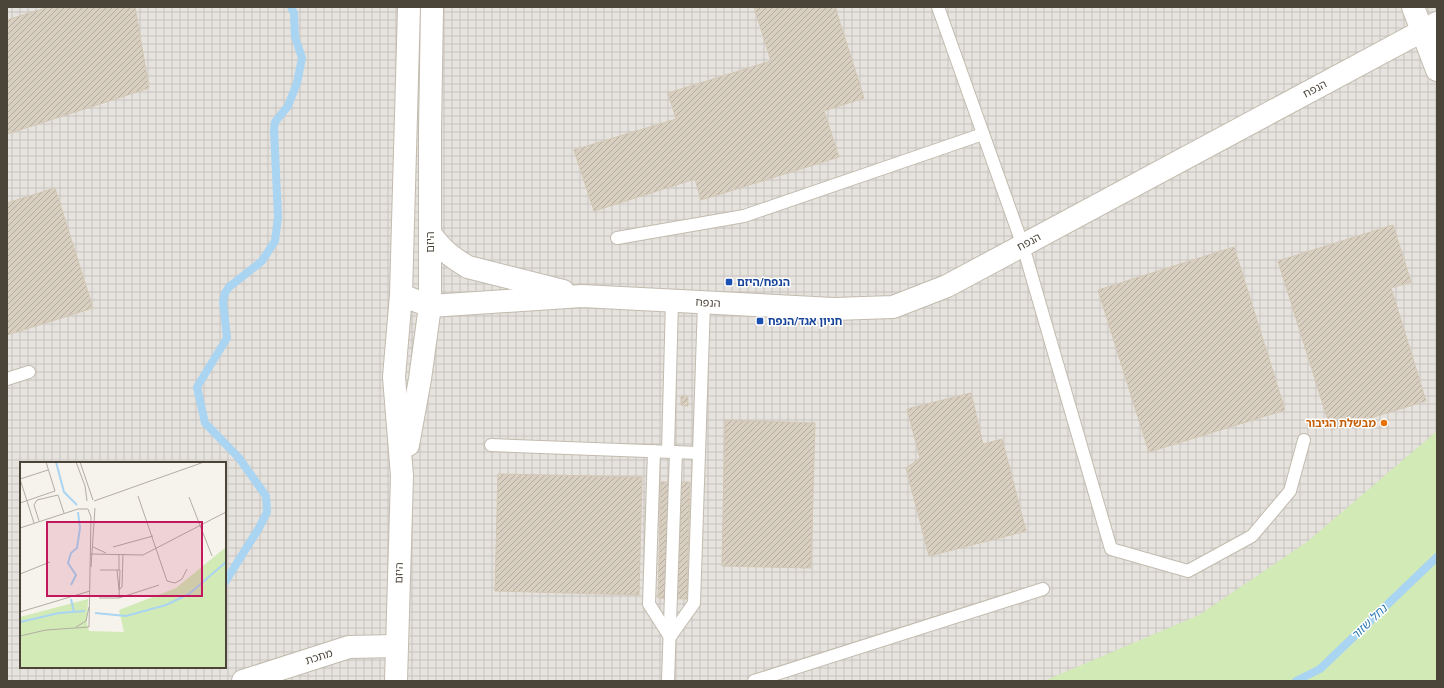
<svg xmlns="http://www.w3.org/2000/svg" width="1444" height="688" font-family="Roboto,'Noto Sans Hebrew',sans-serif">
<style>
.industrial{fill:url(#industrial-grid);fill-rule:evenodd}
.green{fill:#d2eab5}
.lines{fill:none;stroke-linecap:round;stroke-linejoin:round}
.stream{stroke:#a9d4f2;stroke-width:8}
.building{fill:url(#building-hatch);stroke:#d3c7b4}
.service-casing{stroke:#c2bbae;stroke-width:14}
.minor-casing{stroke:#c2bbae;stroke-width:24}
.tertiary-casing{stroke:#c2bbae;stroke-width:24}
.service{stroke:#fff;stroke-width:12}
.minor{stroke:#fff;stroke-width:22}
.tertiary{stroke:#fff;stroke-width:22}
.transit-dot{fill:#1a4fb4;stroke:#fff;stroke-width:1.5}
.food-dot{fill:#e8710a;stroke:#fff;stroke-width:1.5}
.labels{text-anchor:middle;dominant-baseline:central;stroke-width:3;stroke-linejoin:round;paint-order:stroke}
.street-label{font-size:11px;fill:#4b4439;stroke:#fff}
.transit-label{font-size:11px;font-weight:bold;fill:#164399;stroke:#fff;text-anchor:start}
.food-label{font-size:11px;font-weight:bold;fill:#c56008;stroke:#fff;text-anchor:end}
.water-label{font-size:12px;font-style:italic;fill:#2e7ab2;stroke:#fff}
.inset-river{fill:none;stroke:#a9d4f2;stroke-width:2}
.inset-road{fill:none;stroke:#b2ada4;stroke-width:1}
.view{fill:#c2185b;fill-opacity:0.15;stroke:#c2185b;stroke-width:2}
.inset-edge{fill:none;stroke:#4b4439;stroke-width:2}
</style>
<defs>
<pattern id="industrial-grid" width="8" height="8" patternUnits="userSpaceOnUse"><rect width="8" height="8" fill="#e6e2dd"/><path d="M0 4h8M4 0v8" fill="none" stroke="#c7c3be"/></pattern>
<pattern id="building-hatch" width="6" height="6" patternUnits="userSpaceOnUse"><rect width="6" height="6" fill="#d8cfc1"/><path d="M-1 1l2-2M0 6l6-6M5 7l2-2" fill="none" stroke="#b1aa9e"/></pattern>
</defs>
<rect width="100%" height="100%" fill="#f6f3ec"/>
<path class="industrial" d="M7,7H1437V587L1153,681H7ZM21,463H225V667H21Z"/>
<polygon class="green" points="1437,431 1437,681 1044,681 1199,615 1307,542"/>
<g class="lines">
<g class="stream">
<polyline points="225,582 259,528 267,512 266,496 239,458 205,423 197,387 227,338 223,301 225,293 229,287 262,261 275,241 278,217 274,129 275,122 288,106 297,83 302,58 295,37 294,13 291,7"/>
<polyline points="1296,681 1320,669 1437,557"/>
</g>
</g>
<g class="building">
<polygon points="49,7 135,7 149,88 7,134 7,20"/>
<polygon points="754,7 835,7 864,98 824,111 839,157 701,200 695,179 594,211 574,150 676,119 668,93 771,61"/>
<polygon points="55,188 93,308 7,335 7,203"/>
<polygon points="1393,225 1411,282 1391,288 1426,401 1331,430 1278,261"/>
<polygon points="1234,247 1285,410 1149,452 1098,290"/>
<polygon points="971,393 983,444 1002,439 1026,531 929,556 906,468 920,458 907,409"/>
<polygon points="681,396 688,396 688,406 681,405"/>
<polygon points="725,420 815,423 811,568 722,566"/>
<polygon points="498,474 642,477 639,595 495,591"/>
<polygon points="661,482 690,482 687,599 658,598"/>
</g>
<g class="lines">
<g class="service-casing">
<g id="service">
<polyline points="938,7 1023,246 1111,549 1188,571 1252,536 1290,491 1304,440"/>
<polyline points="617,238 744,216 983,134"/>
<polyline points="7,379 29,372"/>
<polyline points="491,445 699,453"/>
<polyline points="654,451 649,604 670,637"/>
<polyline points="668,451 672,301"/>
<polyline points="670,637 694,603 704,303"/>
<polyline points="668,681 676,452"/>
<polyline points="754,681 1043,589"/>
</g>
</g>
<g class="minor-casing">
<g id="minor">
<polyline points="1413,7 1437,70"/>
<path d="M430,233C441,249 451,257 468,267L563,291"/>
<polyline points="401,295 430,306 582,296 834,309 893,307 947,286 1437,23"/>
<polyline points="243,681 349,647 396,646"/>
</g>
</g>
<g class="tertiary-casing">
<g id="tertiary">
<polyline points="408,445 420,379 430,306 430,131 432,7"/>
<polyline points="396,681 402,476 394,377 401,295 409,7"/>
</g>
</g>
<use href="#service" class="service"/>
<use href="#minor" class="minor"/>
<use href="#tertiary" class="tertiary"/>
</g>
<g class="transit-dot">
<rect x="725" y="278" width="8" height="8" rx="2"/>
<rect x="756" y="317" width="8" height="8" rx="2"/>
</g>
<circle class="food-dot" cx="1384" cy="423" r="4"/>
<g class="labels">
<g class="street-label">
<text transform="translate(1315 89) rotate(-28)">הנפח</text>
<text transform="translate(430 242) rotate(-90)">היזם</text>
<text transform="translate(1029 242) rotate(-28)">הנפח</text>
<text transform="translate(708 303) rotate(3)">הנפח</text>
<text transform="translate(399 573) rotate(-88)">היזם</text>
<text transform="translate(319 657) rotate(-18)">מתכת</text>
</g>
<g class="transit-label">
<text x="737" y="282">הנפח/היזם</text>
<text x="768" y="321">חניון אגד/הנפח</text>
</g>
<g class="food-label">
<text x="1376" y="423">מבשלת הגיבור</text>
</g>
<g class="water-label">
<text transform="translate(1369 622) rotate(-44)">נחל שזור</text>
</g>
</g>
<g transform="translate(20 462)">
<rect width="206" height="206" fill="#f6f3ec"/>
<path d="M206,85V206H0V155L68,137L67,162L69,169L104,170L99,148L156,126Z" fill="#d2eab5"/>
<path class="inset-river" d="M36,0L44,30L57,43M51,123L56,113L48,101L51,91L57,86L60,66L58,50M51,137L54,150M75,151L106,154L146,143L169,132L206,100M0,160L39,151L65,149"/>
<path class="inset-road" d="M56,0L65,24L67,39M60,0L73,38M0,17L14,61M0,17L28,8M118,34L147,119L155,121L162,117L167,107M169,35L192,94M74,39L184,0M0,41L35,29L26,0M19,59L14,43L17,38L38,33L44,51M0,66L58,47H68M73,85L86,91M93,85L133,74M70,92L123,93L206,50M71,105L75,46M80,108H100M97,108L99,128M99,108V92M0,112L30,100M99,128L102,125L103,92M79,136H99L139,123M99,136L100,108M0,150L70,129M56,165L66,159L69,145M0,174L26,168L69,165L71,55L68,47"/>
<path class="view" d="M27,60H182V134H27Z"/>
<rect width="206" height="206" class="inset-edge"/>
</g>
<rect width="1444" height="688" fill="none" stroke="#4b4439" stroke-width="16"/>
</svg>
